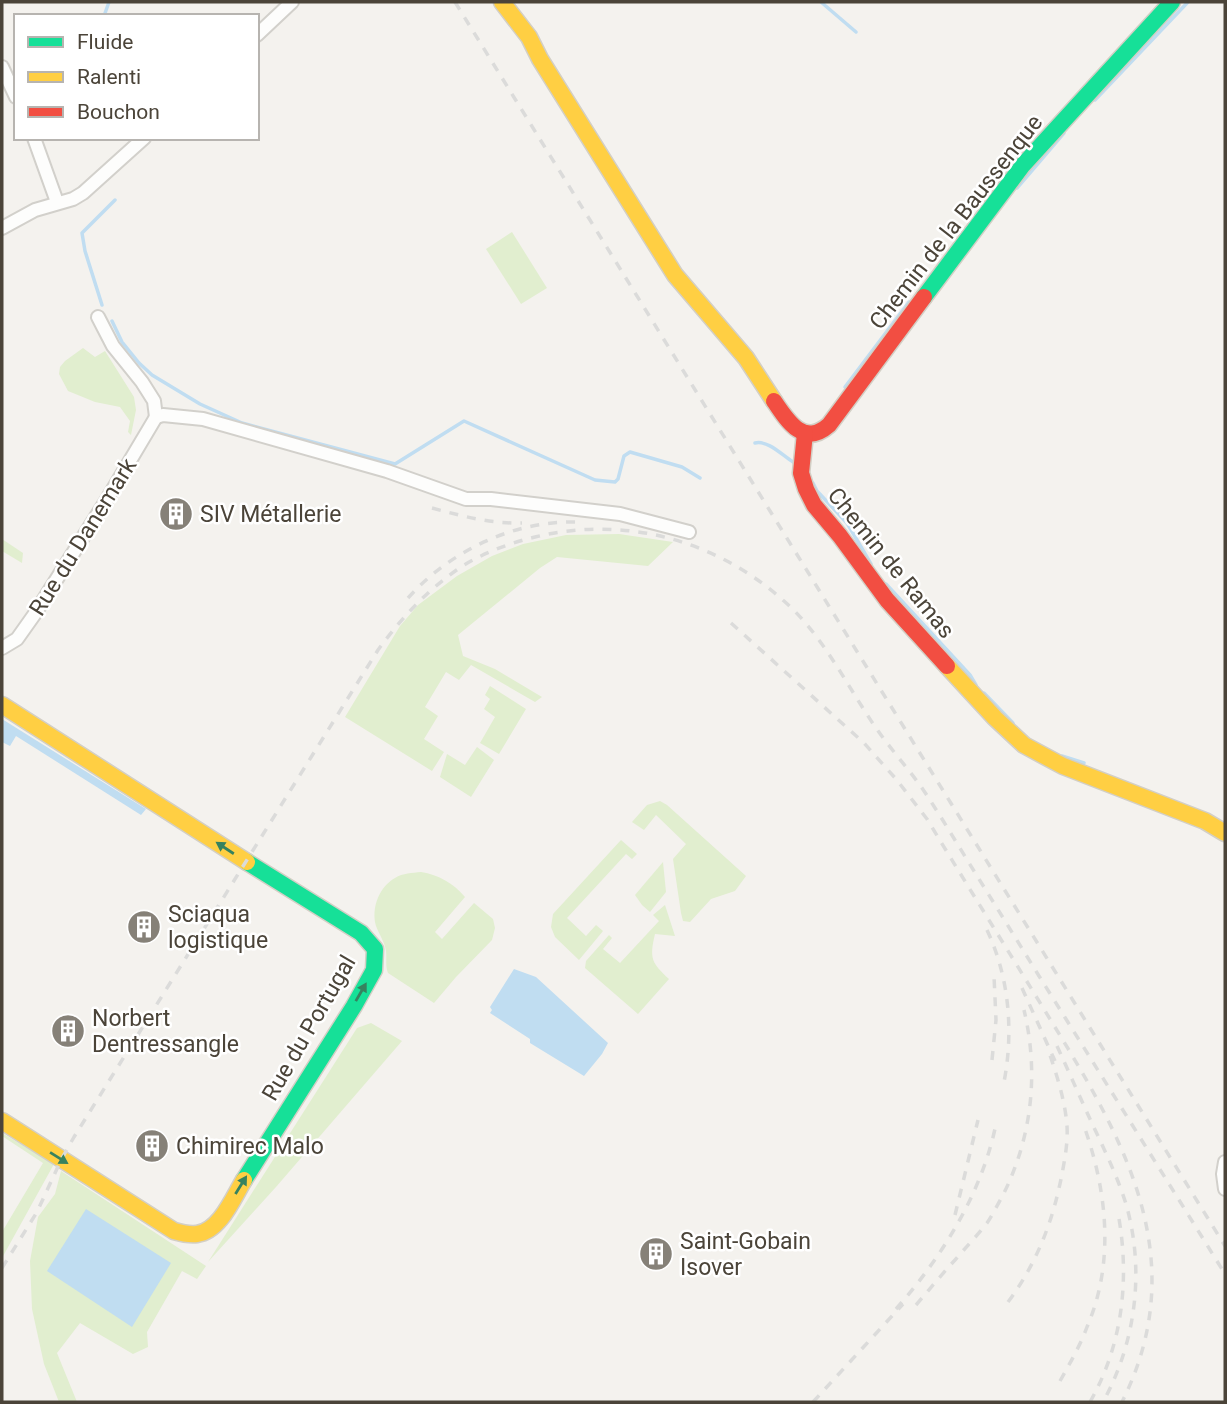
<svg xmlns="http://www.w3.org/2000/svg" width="1227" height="1404" font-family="Roboto,sans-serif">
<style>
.green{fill:#e1eecf}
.water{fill:#c0ddf1}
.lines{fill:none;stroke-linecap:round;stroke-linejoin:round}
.stream{stroke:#c0ddf1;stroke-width:3.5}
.street-casing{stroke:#d2d0cb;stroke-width:16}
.fast-casing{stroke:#d3cfc5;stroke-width:19}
.slow-casing{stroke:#d3cfc5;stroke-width:19}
.jam-casing{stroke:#d3cfc5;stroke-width:19}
.street{stroke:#fdfdfc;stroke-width:12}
.fast{stroke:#16e098;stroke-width:16}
.slow{stroke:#ffcf43;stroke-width:16}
.jam{stroke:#f24e42;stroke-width:16}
.rail{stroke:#dbdbda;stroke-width:3.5;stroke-dasharray:9 9;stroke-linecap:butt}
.oneway{fill:#36825f}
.labels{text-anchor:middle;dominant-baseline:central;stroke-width:5;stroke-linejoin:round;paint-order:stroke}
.street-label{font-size:23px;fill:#4b4439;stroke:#fff}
.poi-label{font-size:23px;fill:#4b4439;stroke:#fff;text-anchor:start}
</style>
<rect width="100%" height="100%" fill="#f4f2ee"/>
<g class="green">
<polygon points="512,232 547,288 521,304 486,249"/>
<polygon points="83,348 95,357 105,351 134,397 136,410 131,435 128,432 130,421 120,407 95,402 68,391 59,374 60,367 65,361"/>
<polygon points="619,534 673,542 648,566 557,557 540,568 458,635 463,656 495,669 542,697 535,702 471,665 459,680 446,672 425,707 438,716 424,739 444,752 432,771 345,717 400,626 418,605 457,576 492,556 523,544 566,535"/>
<polygon points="2,539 23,553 22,563 2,551"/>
<polygon points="490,686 526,709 499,754 480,743 495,717 484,709 490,699 485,695"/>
<polygon points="477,747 494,760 471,797 440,777 447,754 465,765"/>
<polygon points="660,801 667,805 746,876 735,891 711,899 690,922 683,921 681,913 673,859 686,844 656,815 644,830 632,822 647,805"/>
<polygon points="621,840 637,854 632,859 626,854 567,918 586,936 596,925 603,931 579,960 555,937 551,927 553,914"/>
<polygon points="663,862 666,892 650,912 642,905 635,895"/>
<path d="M421,872C439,875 453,883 465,897L435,932L442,939L474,903L493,919L495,928L492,940L456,977L434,1003L388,973C385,965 387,960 386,951C385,943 379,934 376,926C371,908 379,887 395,878C403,873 412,873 421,872Z"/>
<path d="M665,905L675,936L655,934C649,959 652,963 669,979L638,1014L585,968L586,961L609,935L612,938L603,949L620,963L659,921L653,915Z"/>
<polygon points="371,1023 402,1041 276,1187 208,1262 357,1028"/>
<polygon points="2,1133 54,1164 2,1258 2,1232 43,1163 2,1136"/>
<polygon points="61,1171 206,1266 197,1279 182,1271 147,1332 148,1347 133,1354 80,1323 57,1353 77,1402 59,1402 44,1364 32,1309 30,1261 38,1217 55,1194"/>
</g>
<g class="water">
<polygon points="2,719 146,809 141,815 16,736 10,746 2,742"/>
<polygon points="514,969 536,977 608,1043 602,1054 584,1076 530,1043 530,1039 490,1013 492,1010 490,1007"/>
<polygon points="86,1209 171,1263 132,1327 47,1271"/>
</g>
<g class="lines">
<g class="stream">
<polyline points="821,2 856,32"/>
<polyline points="104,16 109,2"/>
<polyline points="1095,100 1188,2"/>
<polyline points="1017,188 1064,133"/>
<polyline points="102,305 85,251 82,233 115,200"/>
<polyline points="112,321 122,342 139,363 152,375 200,404 242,423 395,464 464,421 595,480 615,482 618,479 624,456 630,452 682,467 700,478"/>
<polyline points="845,387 909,302"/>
<path d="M755,443C768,440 782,455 793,462"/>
<polyline points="813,483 817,491 847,523 871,564"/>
<polyline points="886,584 970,675 976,685"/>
<polyline points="984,693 1013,723"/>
<polyline points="1062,756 1084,763"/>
</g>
<g class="street-casing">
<g id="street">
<polyline points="257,35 292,2"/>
<polyline points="2,67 16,97"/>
<polyline points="34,138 57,202"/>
<polyline points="2,228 35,210 73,199 83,193 144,138"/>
<polyline points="98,317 113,346 142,382 154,401 156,417"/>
<polyline points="156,417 163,415 203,419 387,471 466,499 491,499 620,514 689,532"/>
<polyline points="2,648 17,639 34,615 106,501 156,417"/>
<polyline points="1225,1162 1223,1174 1225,1189"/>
</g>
</g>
<g class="fast-casing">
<g id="fast">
<polyline points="924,297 1023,165 1172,2"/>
<polyline points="244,1180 354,1006 374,970 375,949 361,933 247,862"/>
</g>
</g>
<g class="slow-casing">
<g id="slow">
<polyline points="502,2 529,37 540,59 675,275 746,358 774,401"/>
<polyline points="947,666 995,718 1024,745 1063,766 1205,821 1225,833"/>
<polyline points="2,705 247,862"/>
<path d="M2,1121L174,1231C181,1233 189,1235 197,1234C220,1231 233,1198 244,1180"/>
</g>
</g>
<g class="jam-casing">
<g id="jam">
<path d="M774,401C788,422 804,447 829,425L924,297"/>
<polyline points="805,433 801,473 806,489 814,505 840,536 887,600 947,666"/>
</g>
</g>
<use href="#street" class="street"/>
<use href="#fast" class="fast"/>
<use href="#slow" class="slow"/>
<use href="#jam" class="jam"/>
<g class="rail">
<polyline points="455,2 1225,1246"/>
<path d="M432,508C462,516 491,524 522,523"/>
<path d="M408,598C450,551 514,520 578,522"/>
<path d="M731,623L864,743L896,779L927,819C965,882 1004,944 1042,1006C1119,1131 1196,1254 1122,1402"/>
<path d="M987,930C1010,979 1014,1035 1003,1087"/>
<polyline points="1022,988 1055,1061"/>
<path d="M1057,1046C1068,1070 1079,1095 1090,1119C1103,1147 1117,1175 1126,1204C1145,1270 1136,1342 1103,1402"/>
<polyline points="992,1060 996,1020 994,976"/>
<polyline points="955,1215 978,1120"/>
<path d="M2,1268L37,1212L61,1160L74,1137L378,650C402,617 429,588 464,565C486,552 510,543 535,537C625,515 716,540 784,601C826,638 849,691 881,735C895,754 911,772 924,791C936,809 947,827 958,845C985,889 1012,932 1039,976C1101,1075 1163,1174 1225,1274"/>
<path d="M1008,1302C1037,1263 1053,1221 1062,1174C1065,1158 1068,1142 1067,1126C1065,1100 1057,1076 1049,1052"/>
<path d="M916,1305C929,1290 942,1274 955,1260C966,1247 977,1236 987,1223C993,1214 998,1204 1003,1195C1032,1137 1039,1073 1024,1010"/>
<path d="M896,1309C942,1257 982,1193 996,1124"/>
<path d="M1060,1381C1070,1363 1080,1346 1087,1327C1115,1262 1107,1191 1084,1126"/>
<polyline points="813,1402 903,1304"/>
<path d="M1090,1402C1123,1344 1130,1278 1118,1213"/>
</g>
</g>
<defs><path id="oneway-solid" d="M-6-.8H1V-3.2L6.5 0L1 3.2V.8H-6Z" transform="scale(1.75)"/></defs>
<g class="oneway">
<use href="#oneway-solid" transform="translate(225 848) rotate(-147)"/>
<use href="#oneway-solid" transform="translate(361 992) rotate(-60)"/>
<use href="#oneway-solid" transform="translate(59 1158) rotate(32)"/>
<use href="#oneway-solid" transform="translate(241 1185) rotate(-58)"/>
</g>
<defs>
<g id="building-disc" transform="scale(1.75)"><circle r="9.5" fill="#868178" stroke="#fff"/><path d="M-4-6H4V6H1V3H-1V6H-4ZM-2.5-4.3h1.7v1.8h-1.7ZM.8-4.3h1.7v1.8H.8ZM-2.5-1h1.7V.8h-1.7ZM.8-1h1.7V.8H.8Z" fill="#fff"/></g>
</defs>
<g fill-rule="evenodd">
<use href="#building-disc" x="176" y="514"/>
<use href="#building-disc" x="144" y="927"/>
<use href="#building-disc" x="68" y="1031"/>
<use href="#building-disc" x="152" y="1146"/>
<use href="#building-disc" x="656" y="1254"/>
</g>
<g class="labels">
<g class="street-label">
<text transform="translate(956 222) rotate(-52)">Chemin de la Baussenque</text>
<text transform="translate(83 537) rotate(-58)">Rue du Danemark</text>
<text transform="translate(891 563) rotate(51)">Chemin de Ramas</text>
<text transform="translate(309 1028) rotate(-60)">Rue du Portugal</text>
</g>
<g class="poi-label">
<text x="200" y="514">SIV Métallerie</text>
<text x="168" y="914">Sciaqua<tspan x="168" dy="26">logistique</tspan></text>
<text x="92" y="1018">Norbert<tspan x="92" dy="26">Dentressangle</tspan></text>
<text x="176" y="1146">Chimirec Malo</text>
<text x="680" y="1241">Saint-Gobain<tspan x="680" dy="26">Isover</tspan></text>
</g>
</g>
<rect width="1227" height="1404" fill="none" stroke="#4b4439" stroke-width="7"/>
<rect x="14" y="14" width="245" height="126" fill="#ffffff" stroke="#b7b4b0" stroke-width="2"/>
<rect x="28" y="37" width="35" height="10" fill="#16e098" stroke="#b7b4b0" stroke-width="2"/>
<text x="77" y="49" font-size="21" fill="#4b4439">Fluide</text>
<rect x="28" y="72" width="35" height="10" fill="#ffcf43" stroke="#b7b4b0" stroke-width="2"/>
<text x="77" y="84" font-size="21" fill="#4b4439">Ralenti</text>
<rect x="28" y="107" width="35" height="10" fill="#f24e42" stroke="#b7b4b0" stroke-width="2"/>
<text x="77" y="119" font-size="21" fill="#4b4439">Bouchon</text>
</svg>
